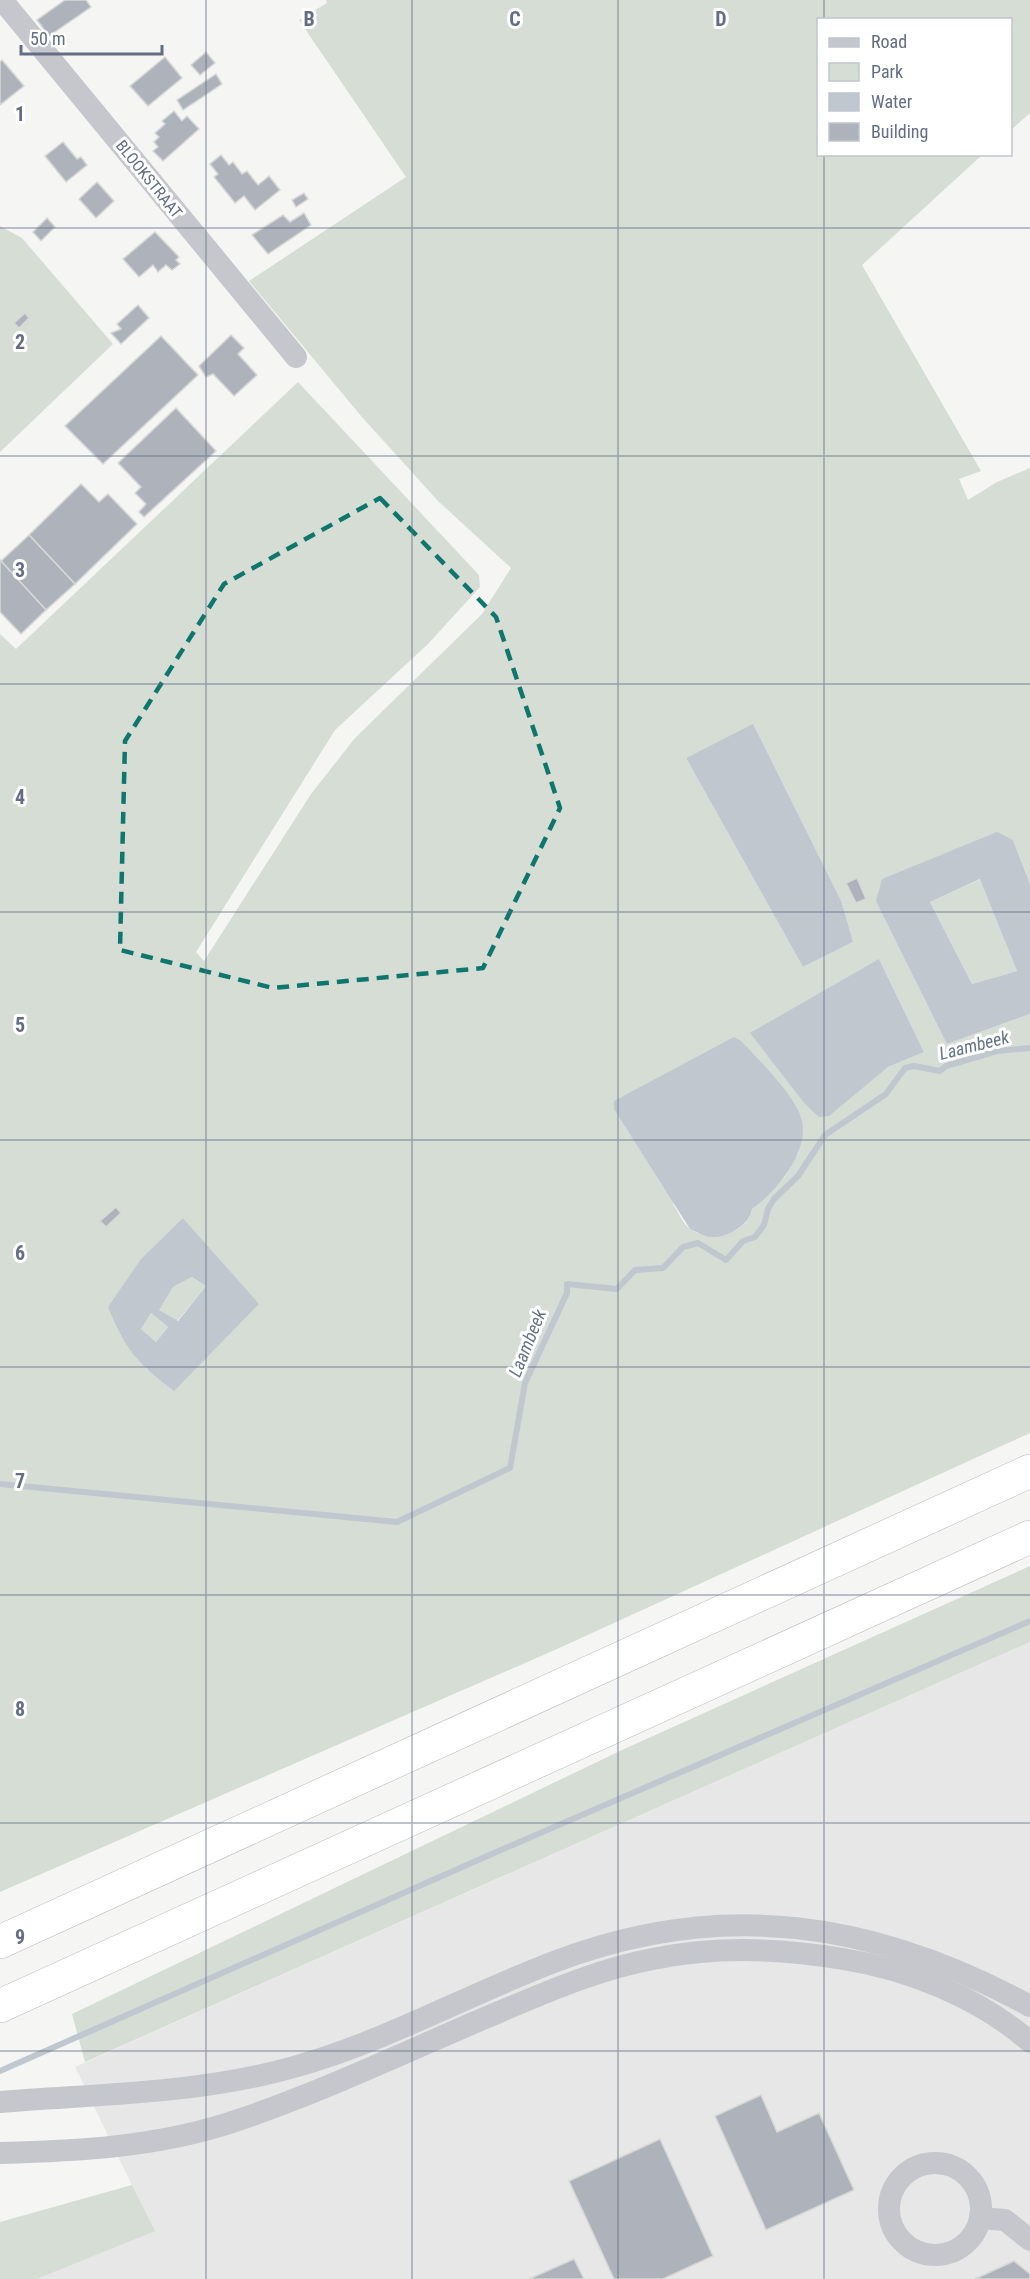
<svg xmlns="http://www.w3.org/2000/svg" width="1030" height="2279" font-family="'Roboto Condensed',sans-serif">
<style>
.built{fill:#e6e7e6}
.green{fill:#d5ddd4;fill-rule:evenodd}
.water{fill:#c1c7cf;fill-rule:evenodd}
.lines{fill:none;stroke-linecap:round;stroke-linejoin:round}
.stream{stroke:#c1c7cf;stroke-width:6}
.building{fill:#aeb3bb;stroke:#d7d8d5;stroke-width:1.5}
.highway-casing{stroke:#b8b9be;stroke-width:34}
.minor{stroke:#c6c7cc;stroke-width:22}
.highway{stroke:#fff;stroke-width:33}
.marked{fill:none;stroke:#0f766e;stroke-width:4.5;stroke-dasharray:12 8;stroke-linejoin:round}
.grid{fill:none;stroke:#646d85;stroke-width:1.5;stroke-opacity:0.55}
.labels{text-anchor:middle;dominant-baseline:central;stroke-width:6;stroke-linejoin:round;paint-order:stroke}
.street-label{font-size:16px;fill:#646d85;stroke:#fff}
.water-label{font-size:18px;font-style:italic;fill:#657588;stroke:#fff}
.grid-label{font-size:20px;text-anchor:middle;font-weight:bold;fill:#646d85;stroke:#fff;stroke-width:6;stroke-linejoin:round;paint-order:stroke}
</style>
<rect width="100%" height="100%" fill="#f5f6f3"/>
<polygon class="built" points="1030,1642 1030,2279 37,2279 154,2231 75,2067"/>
<g class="green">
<path d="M326,0H1030V113L1011,130L1010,20H818V154L982,155L862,265L981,471L959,479L968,500L997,482L1030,468V884L1013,840L882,879L947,1044L1030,1014V1433L557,1649L0,1892V634L16,649L298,382L479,575L480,587L428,644L335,730L196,952L204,961L311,794L355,738L482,614L511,568L438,501L361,416L249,281L406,177L299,20L327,3ZM753,725L853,942L803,967L686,758ZM879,959L924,1052L888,1067ZM802,1121L799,1152L785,1177L752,1209C748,1235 707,1244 689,1228C682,1222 678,1211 673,1204ZM183,1218L258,1304L147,1370L108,1307Z"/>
<polygon points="0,226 22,238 113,344 0,452"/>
<polygon points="981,879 1017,971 972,984 930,902"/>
<polygon points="192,1277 206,1286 177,1321 158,1310 173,1287"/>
<polygon points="151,1313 168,1327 156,1342 141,1329"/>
<polygon points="1030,1566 1030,1642 85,2062 72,2014 622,1750"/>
<polygon points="132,2185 155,2231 37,2279 0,2279 0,2222"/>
</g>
<g class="water">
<polygon points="753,724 841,901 853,942 803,967 686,758"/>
<path d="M997,832L1013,840L1030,884V1014L947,1044L876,901L882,879ZM980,879L1017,971L972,984L930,902Z"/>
<polygon points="879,959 924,1052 888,1067 829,1116 819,1117 805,1104 750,1033"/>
<path d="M734,1037L741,1041C758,1059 797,1097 802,1121C809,1153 776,1192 752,1209C750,1225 727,1238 712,1237C705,1237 696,1232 690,1229L614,1109V1101Z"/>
<path d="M183,1218L259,1304L174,1391C138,1364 125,1349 108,1307L141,1259ZM192,1277L206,1286L178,1321L159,1310L173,1287ZM151,1313L168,1327L156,1342L141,1329Z"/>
</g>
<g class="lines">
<g class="stream">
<polyline points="0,1484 397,1522 510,1468 525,1383 567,1293 567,1284 617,1289 635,1270 663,1268 683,1247 698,1243 726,1260 743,1241 755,1237 764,1225 768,1209 774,1199 798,1176 825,1135 886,1094 905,1068 914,1066 940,1071 946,1066 997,1051 1030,1048"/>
<polyline points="0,2071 494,1853 1030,1621"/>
</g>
</g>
<g class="building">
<polygon points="65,0 86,0 91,7 49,36 37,20"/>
<polygon points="206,52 215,63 200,75 191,65"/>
<polygon points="165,57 182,78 148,106 130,86"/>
<polygon points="2,60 24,86 0,105 0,62"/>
<polygon points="216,74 222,84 183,110 177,100"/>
<polygon points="174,111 182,121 187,116 199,129 163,161 153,151 158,147 154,142 159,137 155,133 165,124 162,121"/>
<polygon points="63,142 77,159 81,157 87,165 66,182 45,156"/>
<polygon points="221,155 229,165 233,162 242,174 247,171 258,185 269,176 280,190 255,210 244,196 235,203 214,177 218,174 210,164"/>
<polygon points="97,182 114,201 96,218 79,199"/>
<polygon points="304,193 308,199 296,207 292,200"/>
<polygon points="304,213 311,225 268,254 252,235 283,215 290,222"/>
<polygon points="47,218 55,227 41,241 33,232"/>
<polygon points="155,232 179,257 176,260 180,264 172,270 166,265 158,272 153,265 139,277 123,259"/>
<polygon points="138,305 149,318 121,344 111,333 121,329 117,324"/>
<polygon points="25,313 29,318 19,328 14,323"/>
<polygon points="231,335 244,348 238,354 257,375 234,396 213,374 206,377 199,366"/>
<polygon points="161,336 198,375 103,464 65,426"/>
<polygon points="176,408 216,451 144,517 139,512 146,504 135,493 141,487 118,463"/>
<polygon points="81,484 99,502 108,494 137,524 75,584 29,535"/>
<polygon points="29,535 75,584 46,610 1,561"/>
<polygon points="0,560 46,610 21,634 0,612"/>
<polygon points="857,878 866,899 856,903 846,883"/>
<polygon points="116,1207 121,1213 106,1227 100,1221"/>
<polygon points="761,2095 777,2132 819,2113 854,2190 766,2230 715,2116"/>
<polygon points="660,2139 713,2256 663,2279 614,2279 569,2181"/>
<polygon points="574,2259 584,2279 529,2279"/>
<polygon points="1014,2261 1030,2274 1030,2279 975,2279"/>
</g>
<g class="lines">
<g class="highway-casing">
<g id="highway">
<polyline points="0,1942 1030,1471"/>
<polyline points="0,2006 1030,1537"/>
</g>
</g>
<g class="minor">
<polyline points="2,0 296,357"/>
<path d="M0,2102C97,2094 199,2094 294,2067C384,2042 467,1995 554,1962C722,1898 874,1921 1030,2006"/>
<path d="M0,2153C77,2151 153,2147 226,2124C319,2094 409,2050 499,2012C549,1991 599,1969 653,1959C716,1946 779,1948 843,1959C908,1969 980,1998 1030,2042"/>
<circle cx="935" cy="2209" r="46"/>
<polyline points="980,2218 1005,2220 1030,2240"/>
</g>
<use href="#highway" class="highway"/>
</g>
<path class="marked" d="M380,498L496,617L560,808L483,968L273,988L120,950L125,741L224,584Z"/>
<path class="grid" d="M206,0V2279M412,0V2279M618,0V2279M824,0V20M824,154V2279M0,228H1030M0,456H1030M0,684H1030M0,912H1030M0,1140H1030M0,1367H1030M0,1595H1030M0,1823H1030M0,2051H1030"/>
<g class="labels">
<g class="street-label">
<text transform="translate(149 179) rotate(51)">BLOOKSTRAAT</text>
</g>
<g class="water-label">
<text transform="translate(974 1045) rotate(-14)">Laambeek</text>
<text transform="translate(527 1343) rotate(-68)">Laambeek</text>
</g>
</g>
<g class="grid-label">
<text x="309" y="26">B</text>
<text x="515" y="26">C</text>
<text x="721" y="26">D</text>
<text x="20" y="121">1</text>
<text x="20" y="349">2</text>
<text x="20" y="577">3</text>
<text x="20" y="804">4</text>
<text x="20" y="1032">5</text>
<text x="20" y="1260">6</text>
<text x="20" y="1488">7</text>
<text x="20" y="1716">8</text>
<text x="20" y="1944">9</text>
</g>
<rect x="817" y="18" width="195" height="138" fill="#ffffff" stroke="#c1c5ce" stroke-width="1.5"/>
<rect x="829" y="38" width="30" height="9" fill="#c6c7cc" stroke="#c1c5ce" stroke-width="1.5"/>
<text x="871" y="48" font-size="18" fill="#646d85">Road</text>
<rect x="829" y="63" width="30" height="18" fill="#d5ddd4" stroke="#c1c5ce" stroke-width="1.5"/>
<text x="871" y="78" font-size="18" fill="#646d85">Park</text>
<rect x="829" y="93" width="30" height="18" fill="#c1c7cf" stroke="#c1c5ce" stroke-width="1.5"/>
<text x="871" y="108" font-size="18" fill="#646d85">Water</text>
<rect x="829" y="123" width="30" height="18" fill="#aeb3bb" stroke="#c1c5ce" stroke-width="1.5"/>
<text x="871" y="138" font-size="18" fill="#646d85">Building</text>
<path d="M21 45v9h141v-9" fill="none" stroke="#646d85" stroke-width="3"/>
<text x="30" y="45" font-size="18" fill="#646d85" stroke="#ffffff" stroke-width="4.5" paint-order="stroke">50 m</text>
</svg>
